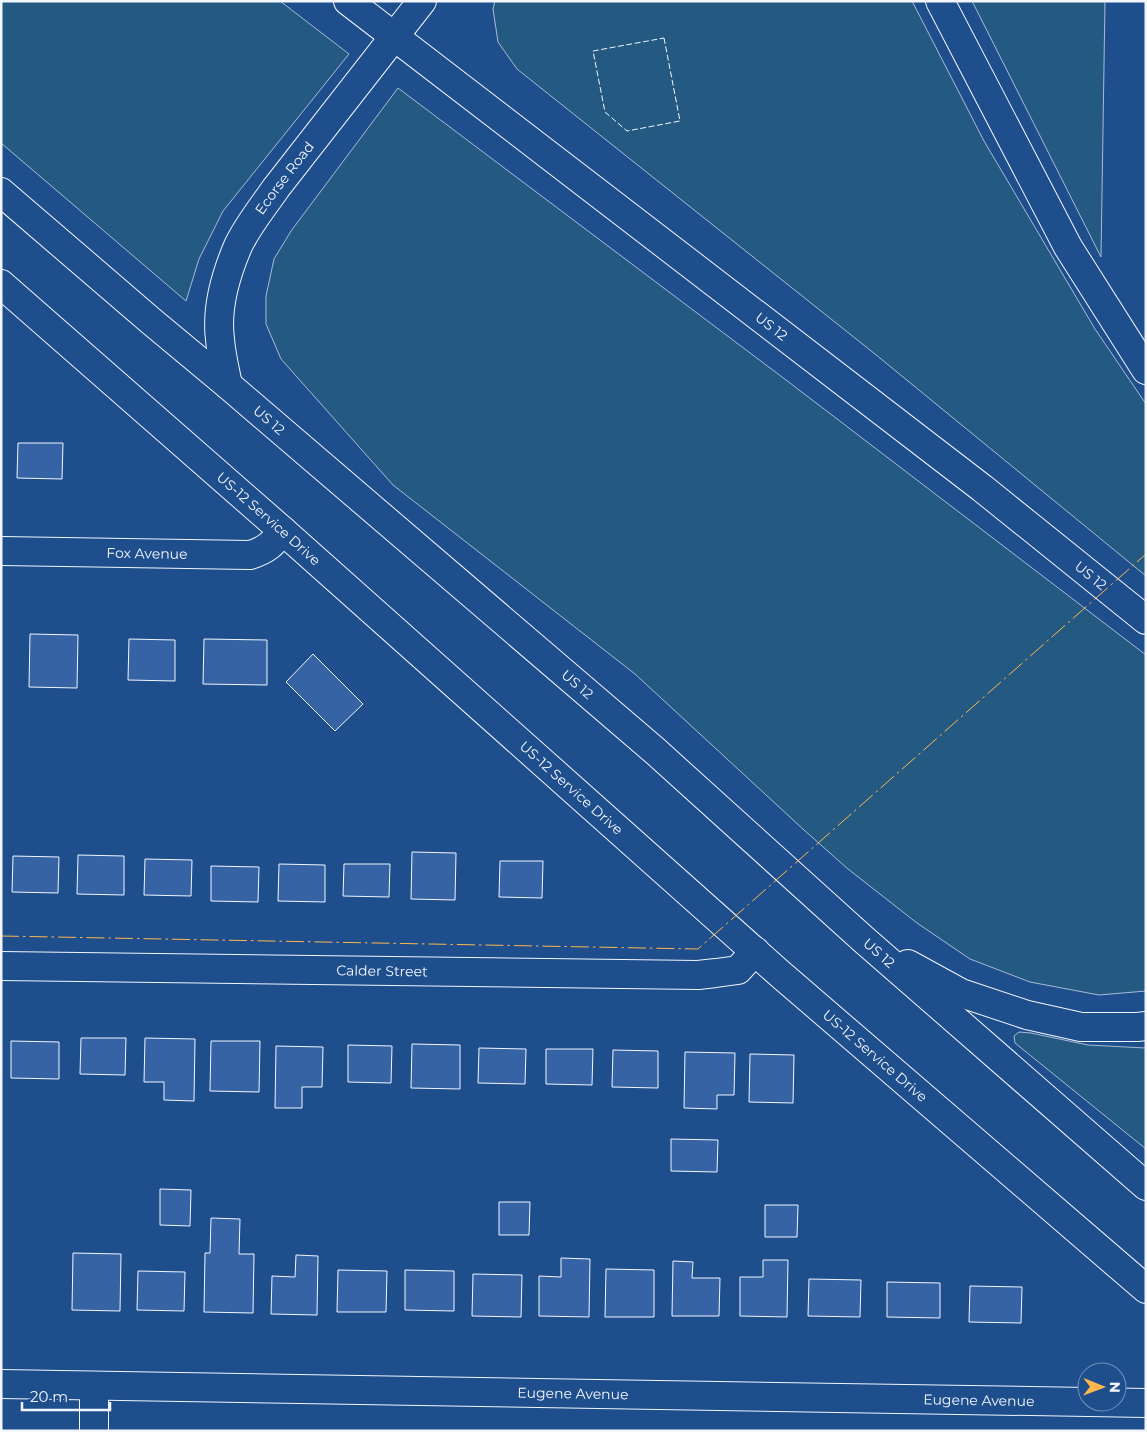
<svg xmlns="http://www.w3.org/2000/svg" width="1147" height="1432" font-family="Montserrat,sans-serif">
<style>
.green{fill:#245a82;stroke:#a8bbd7}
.building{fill:#3563a3;stroke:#f2f6ff}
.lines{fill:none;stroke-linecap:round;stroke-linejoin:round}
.minor-casing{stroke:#f2f6ff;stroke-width:30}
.major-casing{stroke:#f2f6ff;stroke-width:30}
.highway-casing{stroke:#f2f6ff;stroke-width:30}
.minor{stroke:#1f4e8c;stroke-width:28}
.major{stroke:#1f4e8c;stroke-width:28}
.highway{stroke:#1f4e8c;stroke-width:28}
.fence{stroke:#f2f6ff;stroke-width:1;stroke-dasharray:6 2.5;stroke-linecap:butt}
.power{stroke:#ffb74d;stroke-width:1;stroke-dasharray:18 4 2.5 4;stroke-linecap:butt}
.labels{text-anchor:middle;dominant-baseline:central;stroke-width:4;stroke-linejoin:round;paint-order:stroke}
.street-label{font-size:14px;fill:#f2f6ff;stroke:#1f4e8c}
</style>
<rect width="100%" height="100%" fill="#1f4e8c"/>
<g class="green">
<polygon points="1,1 280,1 349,54 223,211 199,259 186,301 1,143"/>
<polygon points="495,1 912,1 984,141 1095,329 1146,404 1146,576 875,354 517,69 498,42 493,9"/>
<polygon points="972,1 1105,1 1101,257"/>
<polygon points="398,88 790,383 1146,655 1146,991 1099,995 1030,982 970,959 917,923 848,869 804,830 635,674 393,485 281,359 266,324 266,296 274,259 291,231"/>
<polygon points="1019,1032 1031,1033 1088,1045 1146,1048 1146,1149 1015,1043 1014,1036"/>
</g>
<g class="building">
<polygon points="18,443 63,443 62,479 17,478"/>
<polygon points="30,634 78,635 77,688 29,687"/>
<polygon points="129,639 175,640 175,681 128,680"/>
<polygon points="204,639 267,640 267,685 203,684"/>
<polygon points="313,654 363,704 335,731 286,682"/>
<polygon points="412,852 456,853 455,900 411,899"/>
<polygon points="78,855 124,856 124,895 77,894"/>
<polygon points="13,856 59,857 58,893 12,892"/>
<polygon points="145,859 192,860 191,896 144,895"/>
<polygon points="500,861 543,861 542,898 499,897"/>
<polygon points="279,864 325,865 325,902 278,901"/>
<polygon points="344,864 390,864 389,897 343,896"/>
<polygon points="211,866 259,867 258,902 211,901"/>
<polygon points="81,1038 126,1038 125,1075 80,1074"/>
<polygon points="145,1038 195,1039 194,1101 164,1100 164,1082 144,1082"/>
<polygon points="11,1041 59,1042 59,1079 11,1078"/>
<polygon points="211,1041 260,1041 259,1092 210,1091"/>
<polygon points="412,1044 460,1045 460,1089 411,1088"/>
<polygon points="348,1045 392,1046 391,1083 348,1082"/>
<polygon points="276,1046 323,1047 322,1087 302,1087 302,1108 275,1108"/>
<polygon points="479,1048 526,1049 525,1084 478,1083"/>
<polygon points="546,1049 593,1049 592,1085 546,1084"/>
<polygon points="613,1050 658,1051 658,1088 612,1087"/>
<polygon points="685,1052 735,1053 734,1095 717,1095 717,1109 684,1108"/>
<polygon points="750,1054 794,1055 793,1103 749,1102"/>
<polygon points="671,1139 718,1140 717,1172 671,1171"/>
<polygon points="160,1189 191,1190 190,1226 160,1225"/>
<polygon points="499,1202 530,1202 529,1235 499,1235"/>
<polygon points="765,1205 798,1205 797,1237 765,1237"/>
<polygon points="211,1218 240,1219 239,1254 254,1254 253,1313 204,1312 205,1253 210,1253"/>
<polygon points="73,1253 121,1254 120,1311 72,1310"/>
<polygon points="296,1255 318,1256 317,1315 271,1314 272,1276 295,1277"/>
<polygon points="561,1258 590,1259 589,1317 539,1316 539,1276 561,1277"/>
<polygon points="763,1260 788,1260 787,1317 740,1316 740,1277 763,1277"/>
<polygon points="673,1261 693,1262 692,1278 720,1278 719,1316 672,1316"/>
<polygon points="606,1269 654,1270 654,1317 605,1317"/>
<polygon points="338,1270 387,1271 386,1312 337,1312"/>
<polygon points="405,1270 454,1271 454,1311 405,1310"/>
<polygon points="138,1271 185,1272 184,1311 137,1310"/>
<polygon points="473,1274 522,1275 521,1317 472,1316"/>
<polygon points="809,1279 861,1280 860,1317 808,1316"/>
<polygon points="887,1282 940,1283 940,1318 887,1317"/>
<polygon points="970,1286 1022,1287 1021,1323 969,1322"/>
</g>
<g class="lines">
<g class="minor-casing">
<g id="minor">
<path id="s1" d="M1,284L283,531L779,973L1146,1289"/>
<path id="s2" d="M1,551L250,555C267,550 272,544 283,531"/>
<path id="s3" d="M1,966L698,975L716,973L738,970L755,951"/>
<path id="s4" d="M1,1384L1146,1403"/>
<polyline points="94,1386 94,1431"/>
</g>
</g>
<g class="major-casing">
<g id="major">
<path id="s5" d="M228,385C225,370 221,354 220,339C216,308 226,274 238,246C248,225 263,207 276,188L422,1"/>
</g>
</g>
<g class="highway-casing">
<g id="highway">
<path id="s6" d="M348,1L982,488L1146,620"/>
<polyline points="940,1 1068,247 1146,370"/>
<path id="s7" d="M1,192L151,321L228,385L654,750L863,939L1146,1186"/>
<polyline points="908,964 961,993 1027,1015 1081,1027 1137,1027 1146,1026"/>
</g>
</g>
<use href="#minor" class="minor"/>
<use href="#major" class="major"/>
<use href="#highway" class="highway"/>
<polygon class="fence" points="664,38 680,121 627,131 605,112 593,51"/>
<polyline class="power" points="1,936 698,949 1146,554"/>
</g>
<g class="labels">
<g class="street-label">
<text stroke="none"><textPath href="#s5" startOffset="225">Ecorse Road</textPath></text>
<text stroke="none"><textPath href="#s6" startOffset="534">US 12</textPath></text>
<text stroke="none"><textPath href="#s7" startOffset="352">US 12</textPath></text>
<text stroke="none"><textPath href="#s1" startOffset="356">US-12 Service Drive</textPath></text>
<text stroke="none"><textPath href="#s2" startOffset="146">Fox Avenue</textPath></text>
<text stroke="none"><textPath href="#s6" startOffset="939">US 12</textPath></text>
<text stroke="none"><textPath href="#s7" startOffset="758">US 12</textPath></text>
<text stroke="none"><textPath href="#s1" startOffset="761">US-12 Service Drive</textPath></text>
<text stroke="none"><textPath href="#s7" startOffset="1162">US 12</textPath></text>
<text stroke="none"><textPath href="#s3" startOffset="381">Calder Street</textPath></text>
<text stroke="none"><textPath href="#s1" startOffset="1166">US-12 Service Drive</textPath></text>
<text stroke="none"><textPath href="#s4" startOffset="572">Eugene Avenue</textPath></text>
<text stroke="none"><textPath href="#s4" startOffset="978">Eugene Avenue</textPath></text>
</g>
</g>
<rect width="1147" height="1432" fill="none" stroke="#f2f6ff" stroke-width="5"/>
<g transform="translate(1102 1387) rotate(91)"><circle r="24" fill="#1f4e8c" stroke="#7391ba"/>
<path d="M0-4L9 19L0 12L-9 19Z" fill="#ffb74d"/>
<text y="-8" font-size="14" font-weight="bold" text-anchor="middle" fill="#f2f6ff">N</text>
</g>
<path d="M22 1402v8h88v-8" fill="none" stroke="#f2f6ff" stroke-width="2.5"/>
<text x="30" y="1402" font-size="15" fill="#f2f6ff" stroke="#1f4e8c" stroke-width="4" paint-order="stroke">20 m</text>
</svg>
